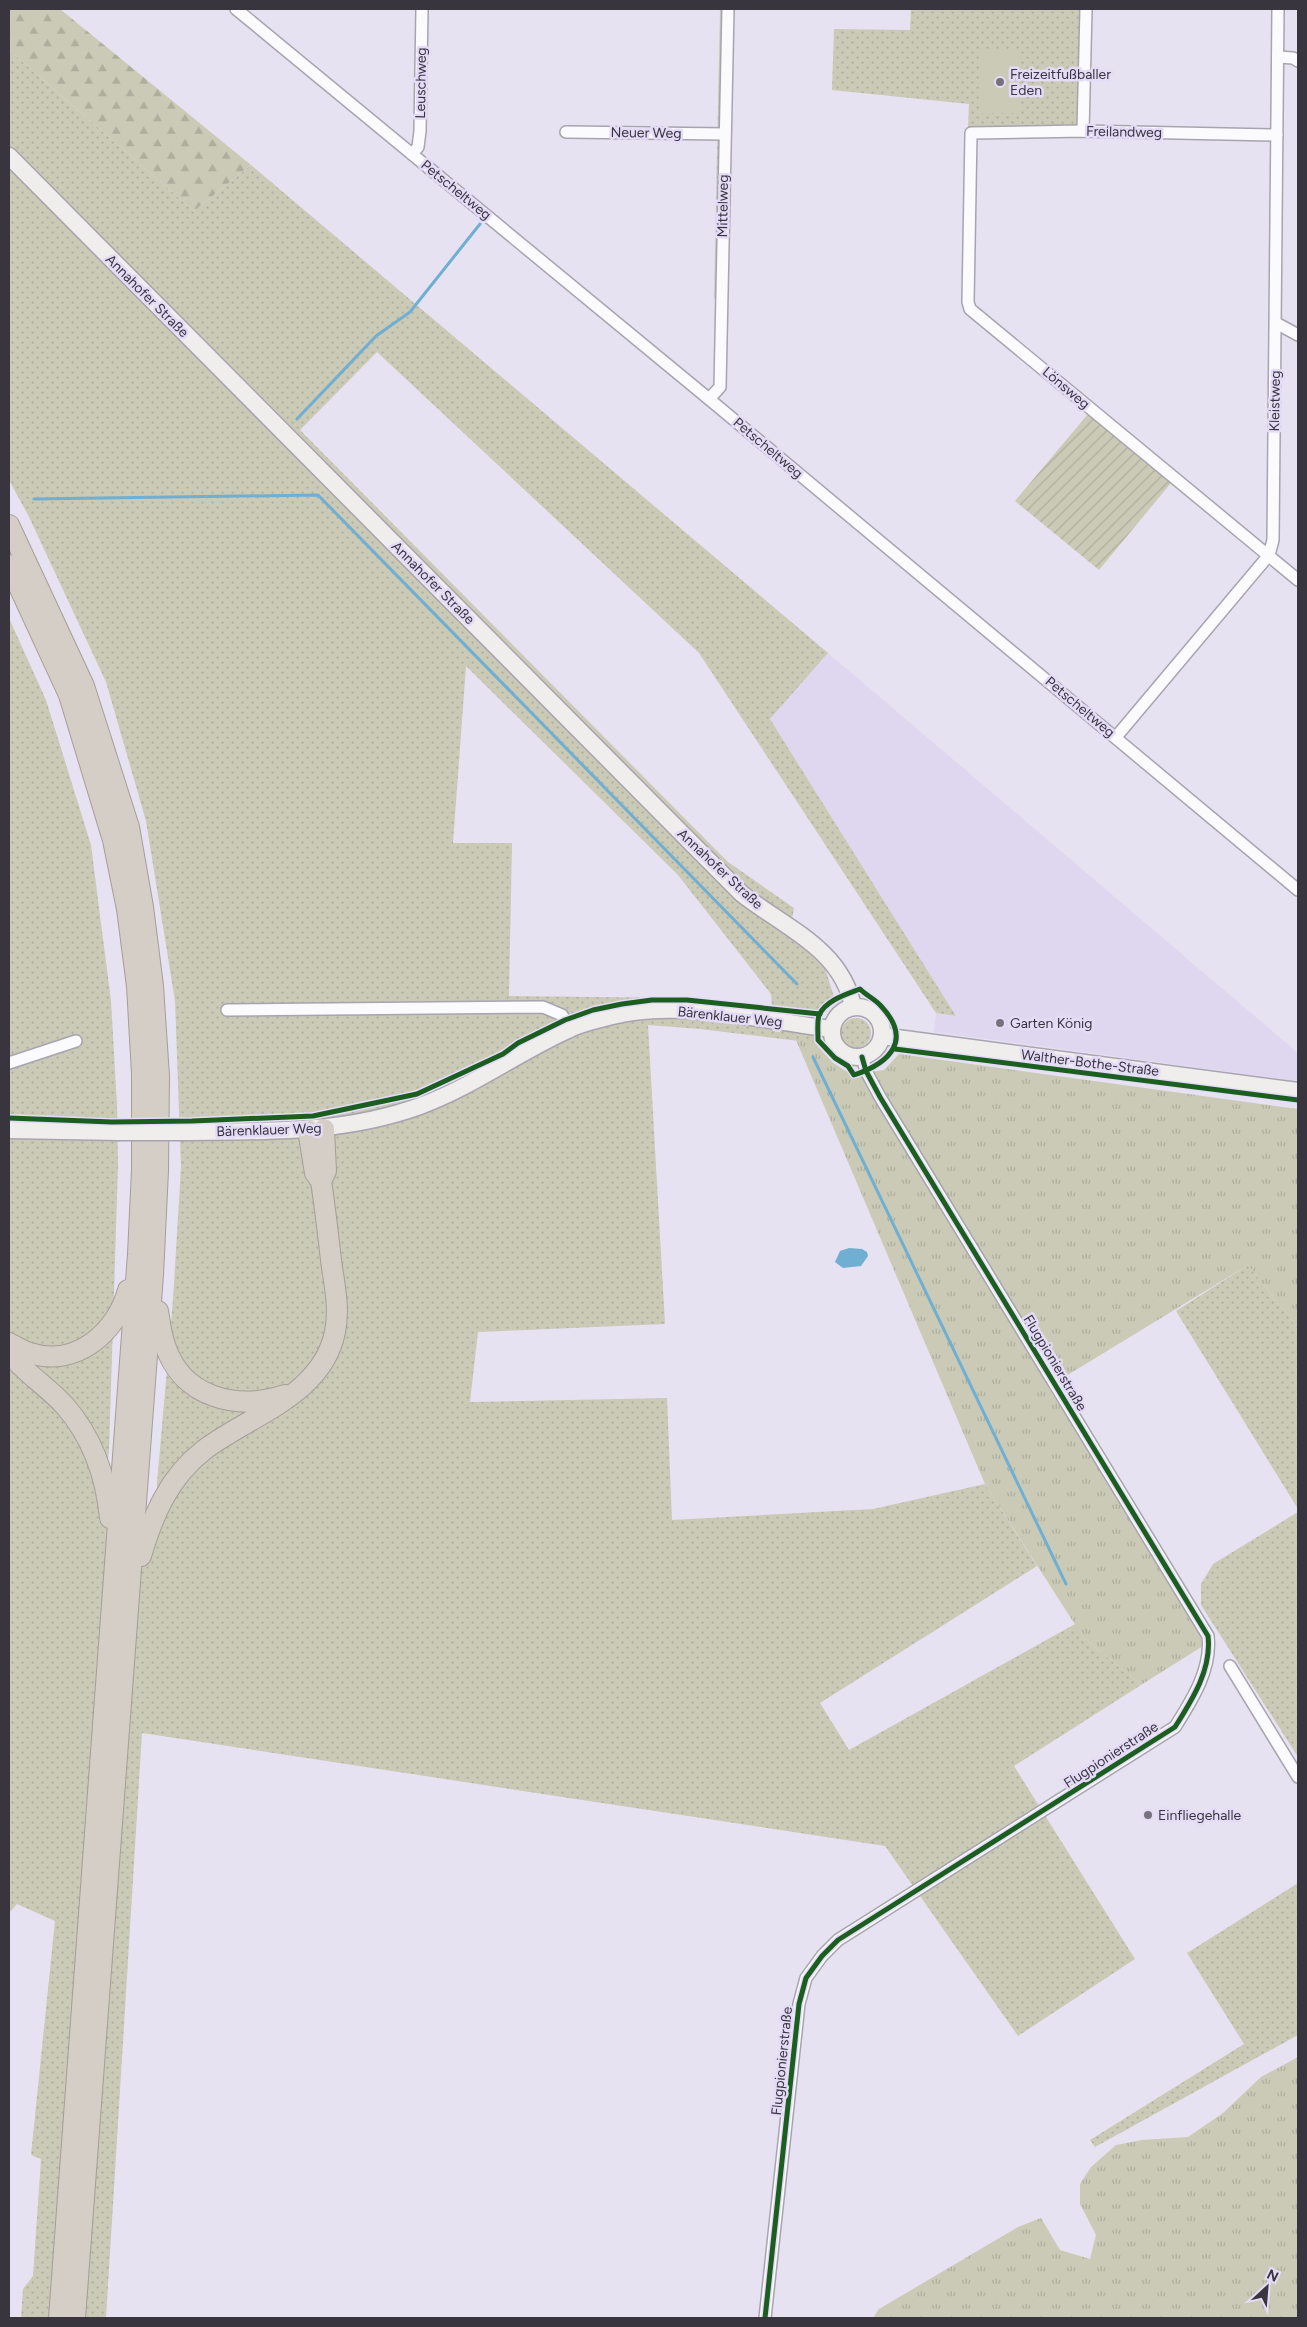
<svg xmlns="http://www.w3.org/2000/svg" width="1307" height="2327" font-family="Figtree,sans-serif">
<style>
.built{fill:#dfd7f0}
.grass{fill:url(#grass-dots);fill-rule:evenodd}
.forest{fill:url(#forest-firs)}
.park{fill:url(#park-tufts)}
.garden{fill:url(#garden-furrows)}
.pitch{fill:#cacab7}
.water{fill:#70afd1}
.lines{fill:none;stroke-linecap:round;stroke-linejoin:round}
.stream{stroke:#70afd1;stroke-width:3}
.street-casing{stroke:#a7a4af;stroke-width:14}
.secondary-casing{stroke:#a7a4af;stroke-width:19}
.highway-casing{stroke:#a69d98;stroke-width:22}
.street{stroke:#fbfbfd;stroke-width:11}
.secondary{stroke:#f0eded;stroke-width:16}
.highway{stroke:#d4cec6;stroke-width:20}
.secondary-bridge-casing{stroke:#a7a4af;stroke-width:19;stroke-linecap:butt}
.secondary-bridge{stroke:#f0eded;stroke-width:16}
.cycleway-casing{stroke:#e4dcf7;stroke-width:8}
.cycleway{stroke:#1b5e20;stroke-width:5}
.poi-dot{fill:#75727d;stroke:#e4dcf7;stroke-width:2}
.labels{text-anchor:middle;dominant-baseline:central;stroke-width:5;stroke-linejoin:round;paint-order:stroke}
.poi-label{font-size:14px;fill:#38353f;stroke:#e4dcf7;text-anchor:start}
.street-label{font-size:14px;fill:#38353f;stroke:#e4dcf7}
</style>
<defs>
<pattern id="grass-dots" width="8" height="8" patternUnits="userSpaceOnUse" patternTransform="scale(1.25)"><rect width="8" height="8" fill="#cacab7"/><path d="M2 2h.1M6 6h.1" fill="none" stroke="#aeae9e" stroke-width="1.8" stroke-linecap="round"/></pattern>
<pattern id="forest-firs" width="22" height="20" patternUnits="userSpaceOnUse" patternTransform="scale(1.25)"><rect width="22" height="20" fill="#cacab7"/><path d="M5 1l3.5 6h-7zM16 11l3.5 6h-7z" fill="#aeae9e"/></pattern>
<pattern id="park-tufts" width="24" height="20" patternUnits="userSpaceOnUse" patternTransform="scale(1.25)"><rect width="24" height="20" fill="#cacab7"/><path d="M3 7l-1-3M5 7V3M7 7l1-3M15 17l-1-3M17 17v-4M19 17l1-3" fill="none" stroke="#aeae9e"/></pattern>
<pattern id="garden-furrows" width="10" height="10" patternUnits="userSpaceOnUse" patternTransform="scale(1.25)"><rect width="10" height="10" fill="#cacab7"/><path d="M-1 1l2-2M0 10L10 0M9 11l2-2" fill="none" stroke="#aeae9e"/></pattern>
</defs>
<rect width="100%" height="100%" fill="#e7e2f1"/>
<polygon class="built" points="828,653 1298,1053 1298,1081 934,1032 936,1013 956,1016 770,719"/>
<g class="grass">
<polygon points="720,9 732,9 727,307 714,298"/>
<polygon points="911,9 1080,9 1078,128 968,127 969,104 832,90 834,29 910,30"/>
<path d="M9,50L194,211L251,165L828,653L770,719L956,1016L936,1013L699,653L377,352L300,430L728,862L794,908L789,934L825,968L834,997L817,1011L815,1043L700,1029L648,1025L665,1324L478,1332L470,1402L667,1398L672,1520L873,1509L985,1484L1037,1566L820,1703L849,1750L1075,1624L1083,1637L1141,1685L1014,1766L1135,1959L1018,2036L885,1846L142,1733L106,2318H21L23,2289L33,2276L41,2159L31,2155L55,1921L17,1904L9,1913V618L46,700L91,845L111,1001L117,1105L118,1165L109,1451L99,1521L159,1527L157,1483L173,1300L181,1167L175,1001L146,821L106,682L29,517L9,480ZM466,666L678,875L771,994L772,1007L681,998L509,996L512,843H453Z"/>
<circle cx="856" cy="1033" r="15"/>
<polygon points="1248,1265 1298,1328 1298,1509 1176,1311"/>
<polygon points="1298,1512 1298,1757 1201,1605 1201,1584 1213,1564"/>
<polygon points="1298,1883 1298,2035 1095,2147 1090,2140 1244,2044 1187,1953"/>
</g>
<polygon class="forest" points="9,9 60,9 251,165 194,211 9,50"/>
<g class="park">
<polygon points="796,1040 815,1043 832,1062 852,1075 884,1070 899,1054 1298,1109 1298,1328 1248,1265 1048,1387 1198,1626 1203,1646 1141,1685 1083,1637 985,1484"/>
<polygon points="1298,2057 1298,2318 873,2318 879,2309 1018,2227 1041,2218 1060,2250 1090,2259 1096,2235 1080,2204 1080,2184 1091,2167 1116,2145 1142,2140 1188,2137 1223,2113 1261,2077"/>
</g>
<polygon class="garden" points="1088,414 1171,483 1099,570 1015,501"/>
<polygon class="pitch" points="979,50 1021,51 1020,113 979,113"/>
<polygon class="water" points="849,1248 862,1249 867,1252 868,1256 861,1266 843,1268 835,1262 840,1251"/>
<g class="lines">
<g class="stream">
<polyline points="297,419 376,336 410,312 480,224"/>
<polyline points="34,499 318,495 797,984"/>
<polyline points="813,1057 1066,1584"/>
</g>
<g class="street-casing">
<g id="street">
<polyline points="236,9 709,399 1298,890"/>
<polyline points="1278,57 1293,58 1298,61"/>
<polyline points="1083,131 1086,9"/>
<polyline points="566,132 725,134"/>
<polyline points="1277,135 1083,131 971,133 968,302 970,309 1298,580"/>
<polyline points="412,154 418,147 420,131 422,9"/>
<polyline points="1276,323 1298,335"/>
<polyline points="709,399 720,387 728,9"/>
<polyline points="1116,737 1269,555 1273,540 1278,9"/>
<polyline points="227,1010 543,1007 562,1015 569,1029"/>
<polyline points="9,1063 76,1041"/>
<polyline points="1230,1666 1298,1777"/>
<path d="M765,2318L799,2004L806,1978L822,1956L838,1940L1175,1727C1192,1700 1212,1669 1208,1636L880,1097L866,1071L862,1057"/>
</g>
</g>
<g class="secondary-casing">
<g id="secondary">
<path d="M9,156L742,894C784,927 842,949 853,1007"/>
<circle cx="857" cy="1032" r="25"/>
<polyline points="882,1036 1298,1091"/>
<polyline points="9,1130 119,1132"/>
<path d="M184,1132C264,1131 343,1134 420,1106C472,1087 517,1053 568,1030C584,1022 604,1018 622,1014C689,1001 765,1021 832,1029"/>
</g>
</g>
<g class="highway-casing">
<g id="highway">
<polyline points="9,525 84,686 129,827 143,907 153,986 159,1076 158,1171 153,1275 75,2318"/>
<polyline points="9,565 69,695 113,840 127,909 137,986 142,1074 142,1170 138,1254 59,2318"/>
<polyline points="322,1179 326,1171 324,1129"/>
<path d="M158,1311C160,1322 161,1334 165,1345C182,1398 237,1411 285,1395"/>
<path d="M9,1343C15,1346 23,1351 30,1353C76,1368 117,1332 128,1290"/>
<path d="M9,1353C25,1373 48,1387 65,1406C93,1438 106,1477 110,1518"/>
<path d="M141,1556C153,1515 169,1477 204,1450C250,1415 322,1396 335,1332C340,1308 334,1283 331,1260C328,1234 325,1207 321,1181L315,1173L308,1130"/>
</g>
</g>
<use href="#street" class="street"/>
<use href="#secondary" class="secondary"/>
<use href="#highway" class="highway"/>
<g class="secondary-bridge-casing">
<polyline id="secondary-bridge" points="119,1132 184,1132"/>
</g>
<use href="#secondary-bridge" class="secondary-bridge"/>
<g class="cycleway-casing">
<g id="cycleway">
<path d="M860,989C867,996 875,999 881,1006C913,1040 890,1063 854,1075L848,1066L835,1058L818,1040C818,1032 817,1022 819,1015C826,1000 847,994 860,989Z"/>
<polyline points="895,1049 1298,1100"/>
<polyline points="9,1118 112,1122 192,1121 313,1116 417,1094 503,1054 518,1043 565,1020 593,1010 622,1004 652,1000 687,1000 820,1014"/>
<path d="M765,2318L799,2004L806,1978L822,1956L838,1940L1175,1727C1192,1700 1212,1669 1208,1636L880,1097L866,1071L862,1057"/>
</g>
</g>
<use href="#cycleway" class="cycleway"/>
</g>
<g class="poi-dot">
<circle cx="1000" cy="82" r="5"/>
<circle cx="1000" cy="1023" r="5"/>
<circle cx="1148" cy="1815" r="5"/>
</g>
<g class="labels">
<g class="poi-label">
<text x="1010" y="74">Freizeitfußballer<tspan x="1010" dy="16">Eden</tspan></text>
<text x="1010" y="1023">Garten König</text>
<text x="1158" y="1815">Einfliegehalle</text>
</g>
<g class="street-label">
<text transform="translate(421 83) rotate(-89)">Leuschweg</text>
<text transform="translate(1124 132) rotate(1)">Freilandweg</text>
<text transform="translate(646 133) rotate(1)">Neuer Weg</text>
<text transform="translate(456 190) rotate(39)">Petscheltweg</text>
<text transform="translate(723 206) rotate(-89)">Mittelweg</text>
<text transform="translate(147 296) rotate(45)">Annahofer Straße</text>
<text transform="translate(1066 388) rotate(40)">Lönsweg</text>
<text transform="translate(1275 401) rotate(-89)">Kleistweg</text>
<text transform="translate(768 448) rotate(40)">Petscheltweg</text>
<text transform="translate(433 583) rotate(45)">Annahofer Straße</text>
<text transform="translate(1080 707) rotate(40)">Petscheltweg</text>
<text transform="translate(720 869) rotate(43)">Annahofer Straße</text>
<text transform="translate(730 1017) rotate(6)">Bärenklauer Weg</text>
<text transform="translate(1090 1063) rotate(7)">Walther-Bothe-Straße</text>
<text transform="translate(269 1130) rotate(-2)">Bärenklauer Weg</text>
<text transform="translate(1055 1363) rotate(59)">Flugpionierstraße</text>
<text transform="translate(1111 1755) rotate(-33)">Flugpionierstraße</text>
<text transform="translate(782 2061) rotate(-84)">Flugpionierstraße</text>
</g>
</g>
<rect width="1307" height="2327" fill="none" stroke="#38353f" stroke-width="20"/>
<g transform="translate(1267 2287) rotate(26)" stroke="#e4dcf7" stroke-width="4" paint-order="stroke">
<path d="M0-4L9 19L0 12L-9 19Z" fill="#38353f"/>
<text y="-8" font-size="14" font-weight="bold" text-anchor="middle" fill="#38353f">N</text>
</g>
</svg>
